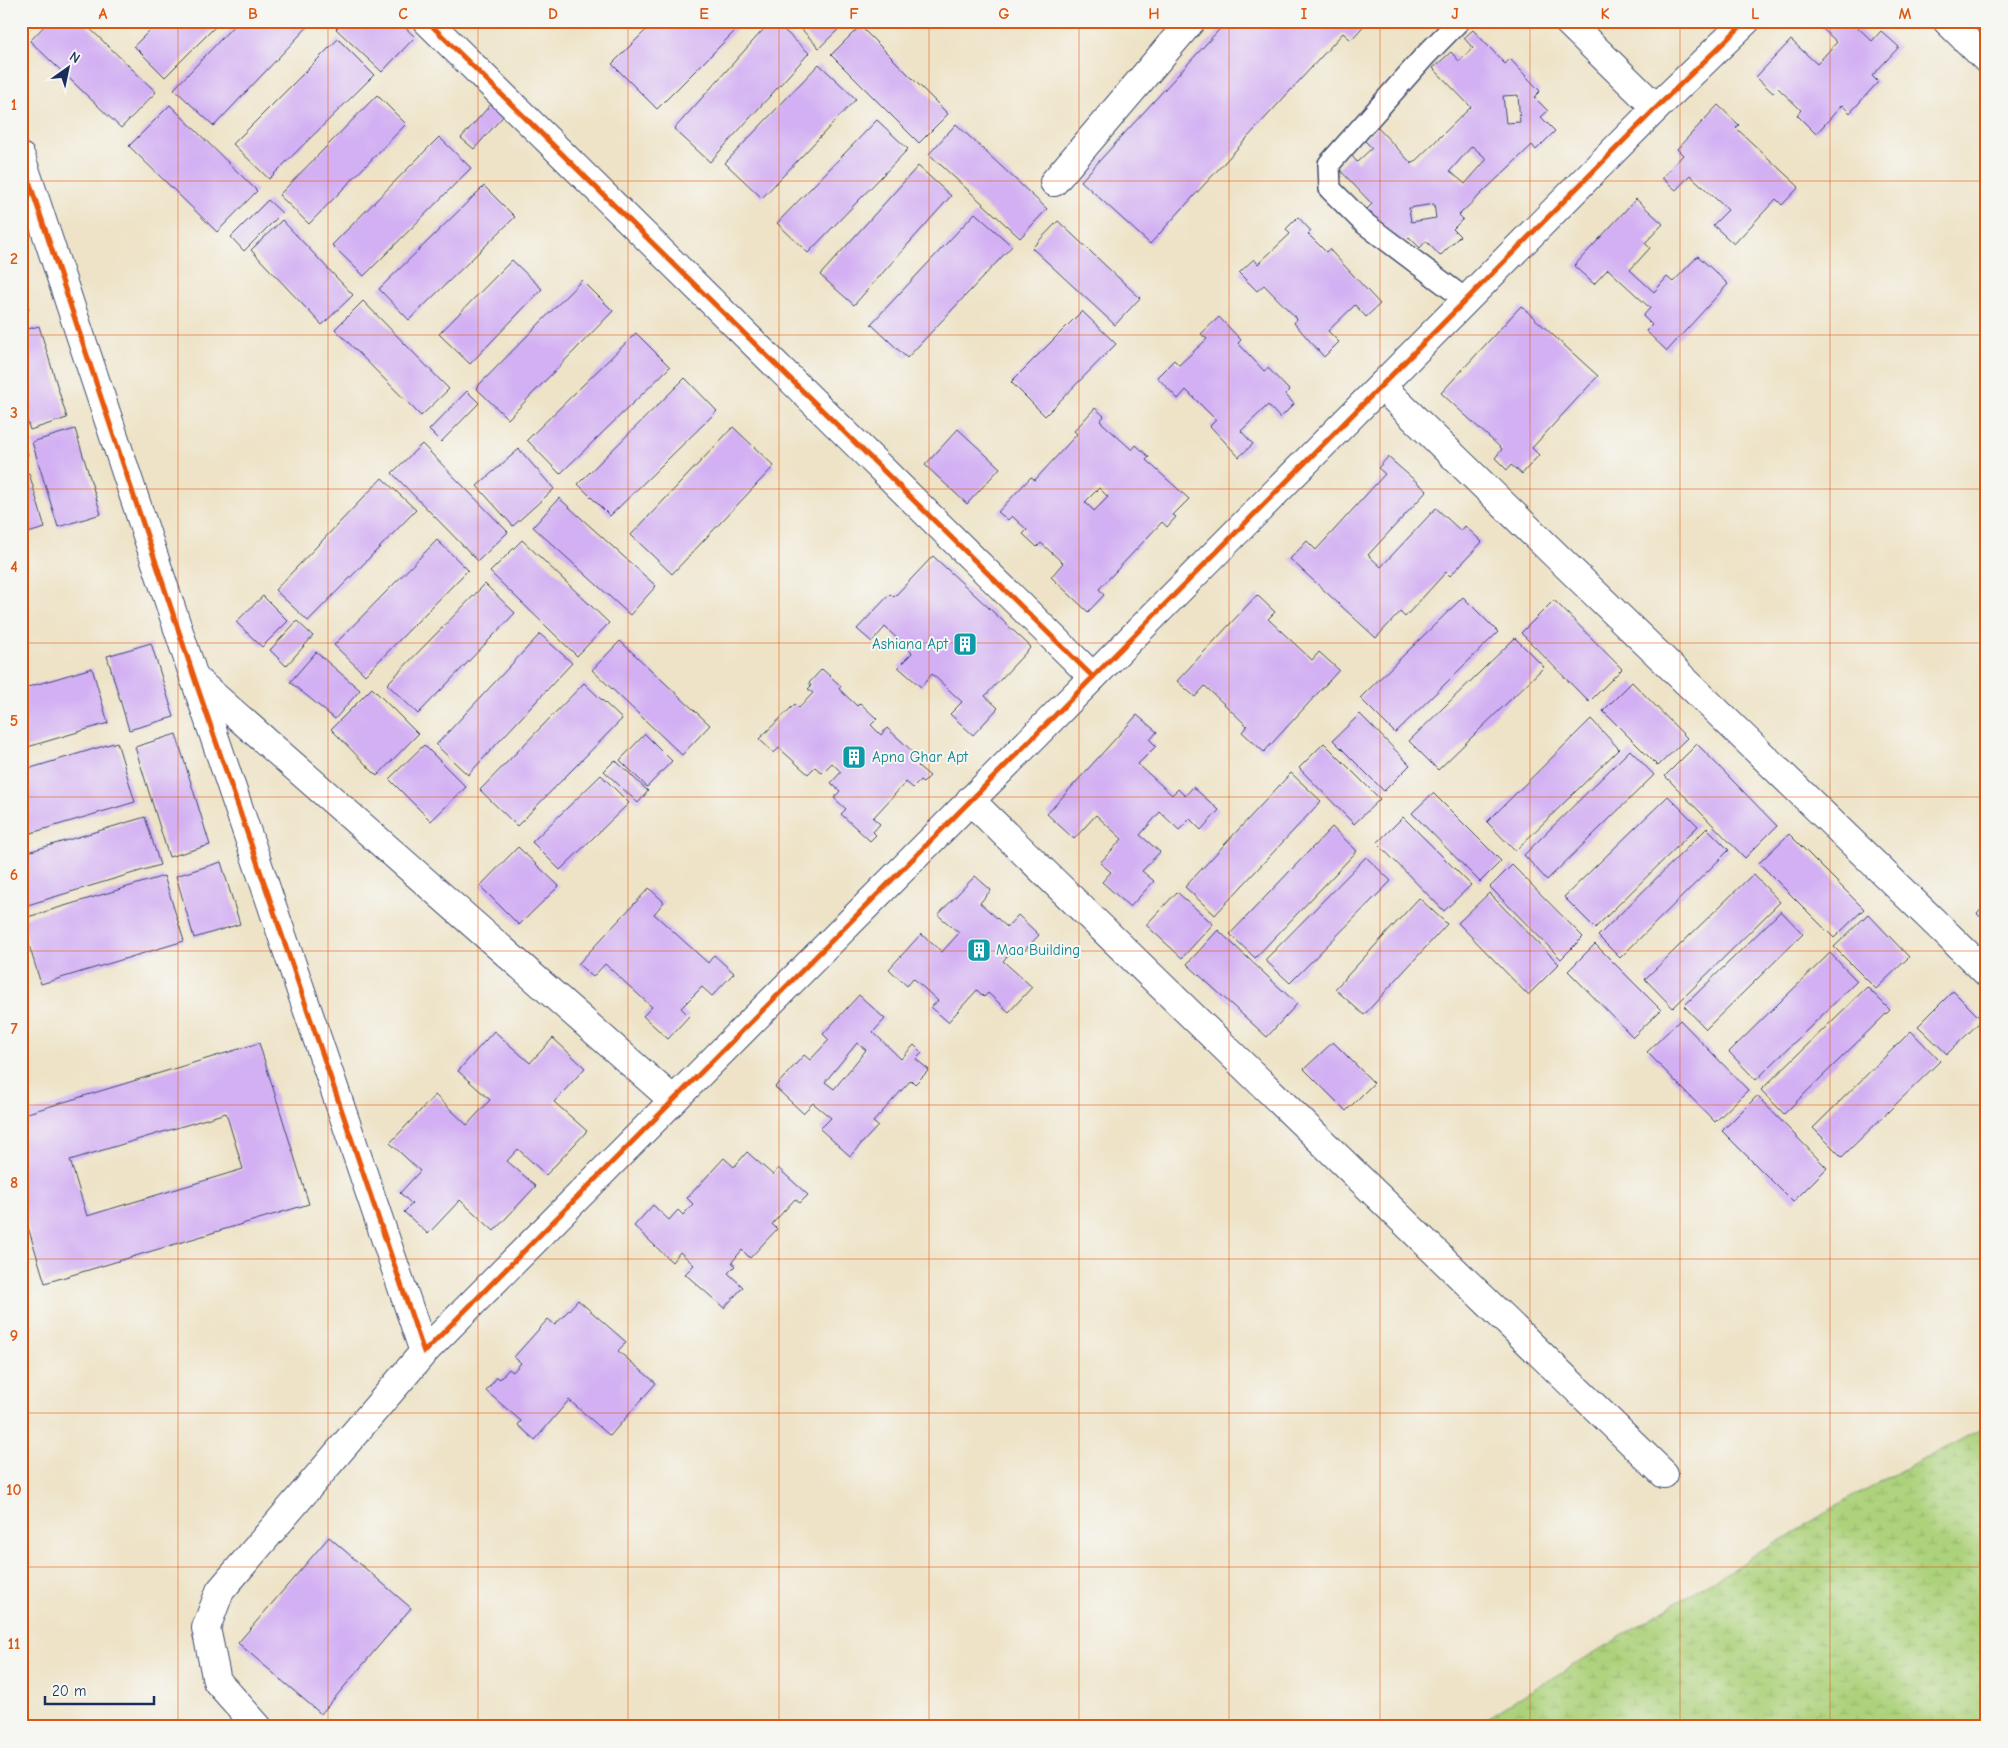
<svg xmlns="http://www.w3.org/2000/svg" width="2008" height="1748" font-family="'Comic Neue',sans-serif">
<style>
.wetland{fill:url(#wetland-marsh);stroke:#64806c}
.building{fill:#d3b0f3;fill-rule:evenodd}
.lines{fill:none;stroke-linecap:round;stroke-linejoin:round}
.service-casing{stroke:#3b4a6e;stroke-width:24}
.minor-casing{stroke:#3b4a6e;stroke-width:30}
.tertiary-casing{stroke:#3b4a6e;stroke-width:30}
.service{stroke:#fff;stroke-width:21}
.minor{stroke:#fff;stroke-width:28}
.tertiary{stroke:#fff;stroke-width:28}
.cycleway-casing{stroke:#f6f6f2;stroke-width:8}
.cycleway{stroke:#e8590c;stroke-width:5}
.grid{fill:none;stroke:#de5710;stroke-width:1;stroke-opacity:0.55}
.labels{text-anchor:middle;dominant-baseline:central;stroke-width:4;stroke-linejoin:round;paint-order:stroke}
.culture-label{font-size:15px;fill:#0d838f;stroke:#f6f6f2;text-anchor:start}
.neatline{fill:none;stroke:#de5710;stroke-width:2}
.grid-label{font-size:16px;text-anchor:middle;font-weight:bold;fill:#de5710}
</style>
<defs>
<pattern id="wetland-marsh" width="20" height="14" patternUnits="userSpaceOnUse" patternTransform="scale(1.25)"><rect width="20" height="14" fill="#add27b"/><path d="M1 5h8M5 5V1M11 12h8M15 12V8" fill="none" stroke="#94b56d"/></pattern>
</defs>
<rect width="100%" height="100%" fill="#f6f6f2"/>
<filter id="ink" filterUnits="userSpaceOnUse"><feTurbulence type="fractalNoise" baseFrequency=".02" numOctaves="2"/><feDisplacementMap in="SourceGraphic" scale="10" xChannelSelector="R" yChannelSelector="G"/><feConvolveMatrix kernelMatrix="1 2 1 2 8 2 1 2 1" color-interpolation-filters="sRGB"/></filter>
<filter id="wash" filterUnits="userSpaceOnUse"><feTurbulence type="fractalNoise" baseFrequency=".0096" numOctaves="4" result="noise"/><feDisplacementMap in="SourceGraphic" scale="20" xChannelSelector="R" yChannelSelector="G"/><feGaussianBlur stdDeviation="1.12" result="paint"/><feColorMatrix in="noise" values="0 0 0 0 0 0 0 0 0 0 0 0 0 0 0 0 0 1.4 0 .05"/><feComposite in="paint" operator="in"/></filter>
<g filter="url(#wash)">
<rect width="100%" height="100%" fill="#eee3c7"/>
<polygon class="wetland" points="1987,1426 1987,1727 1471,1727 1857,1494"/>
<g id="blocks">
<g class="building">
<polygon points="49,21 82,21 156,92 121,128 30,41"/>
<polygon points="108,21 123,21 116,29"/>
<polygon points="159,21 221,21 165,77 134,46"/>
<polygon points="238,21 313,21 214,126 174,89"/>
<polygon points="344,21 398,21 415,37 382,72 336,29"/>
<polygon points="655,21 745,21 657,109 612,64"/>
<polygon points="771,21 774,21 809,53 710,162 674,129"/>
<polygon points="794,21 847,21 819,48"/>
<polygon points="1227,21 1368,21 1351,40 1343,33 1150,244 1081,181"/>
<polygon points="1814,21 1851,21 1872,41 1881,31 1899,47 1872,76 1878,82 1850,113 1842,105 1816,134 1797,115 1801,110 1778,88 1773,93 1756,77 1791,40 1817,64 1837,42"/>
<polygon points="860,26 948,114 919,143 831,55"/>
<path d="M1473,30L1505,64L1510,59L1540,91L1534,97L1548,111L1541,117L1555,131L1536,150L1532,145L1459,215L1463,219L1453,229L1460,236L1440,256L1426,241L1420,248L1409,237L1401,245L1367,209L1372,204L1338,168L1351,155L1357,162L1372,148L1364,140L1377,127L1412,164L1471,107L1433,68L1451,52L1459,61L1473,48L1464,38ZM1518,95L1520,122L1506,123L1503,96ZM1472,146L1487,159L1465,184L1450,171ZM1434,204L1436,218L1411,222L1409,208Z"/>
<polygon points="338,39 374,75 269,179 233,144"/>
<polygon points="819,64 856,99 762,198 725,163"/>
<polygon points="377,95 406,124 309,224 279,195"/>
<polygon points="493,102 506,113 474,149 461,138"/>
<polygon points="170,105 257,191 217,232 129,146"/>
<polygon points="1718,105 1739,125 1736,128 1799,187 1782,205 1776,199 1734,244 1713,225 1728,210 1690,175 1676,190 1662,178 1683,155 1677,149"/>
<polygon points="877,120 908,149 808,253 777,223"/>
<polygon points="956,124 1047,209 1020,238 929,154"/>
<polygon points="439,137 471,168 364,276 332,245"/>
<polygon points="918,166 951,196 854,305 820,275"/>
<polygon points="484,186 515,217 409,320 379,289"/>
<polygon points="1636,199 1663,224 1645,243 1650,248 1630,270 1654,292 1667,277 1673,282 1698,256 1728,284 1667,351 1646,331 1652,325 1643,316 1650,308 1608,269 1594,284 1574,266"/>
<polygon points="268,200 282,213 244,251 231,237"/>
<polygon points="975,213 1012,246 907,358 871,324"/>
<polygon points="1298,217 1311,231 1308,234 1326,252 1329,249 1380,304 1366,317 1355,305 1328,331 1339,342 1324,357 1294,323 1297,319 1264,285 1257,291 1239,273 1254,259 1258,264 1290,234 1286,229"/>
<polygon points="282,220 353,295 322,325 251,250"/>
<polygon points="1058,221 1140,298 1115,325 1032,248"/>
<polygon points="512,260 542,289 470,364 439,334"/>
<polygon points="582,280 613,311 508,419 476,388"/>
<polygon points="21,287 29,310 21,312"/>
<polygon points="363,301 449,389 421,416 335,329"/>
<polygon points="1521,306 1598,376 1532,448 1539,455 1522,474 1511,465 1507,470 1495,458 1502,449 1441,393"/>
<polygon points="1082,311 1116,344 1045,416 1011,382"/>
<polygon points="1219,317 1241,340 1238,343 1264,371 1268,368 1289,390 1285,394 1294,404 1280,418 1268,405 1241,431 1253,444 1239,457 1210,426 1216,420 1186,390 1178,399 1157,377 1174,360 1179,365 1207,339 1201,334"/>
<polygon points="39,326 67,418 30,430 21,402 21,331"/>
<polygon points="636,333 670,367 560,474 527,440"/>
<polygon points="685,378 717,411 610,516 578,484"/>
<polygon points="467,391 479,403 441,442 429,430"/>
<path d="M1095,408L1104,416L1100,421L1132,450L1136,445L1149,457L1146,460L1189,499L1173,515L1176,517L1167,527L1162,522L1099,589L1104,595L1088,612L1051,577L1063,563L1041,543L1037,547L1023,534L1027,530L1012,516L1008,520L998,512L1031,477L1035,480L1077,434L1074,431ZM1099,488L1108,497L1094,511L1085,502Z"/>
<polygon points="733,427 774,466 672,574 631,535"/>
<polygon points="75,429 101,514 58,527 32,442"/>
<polygon points="958,429 1000,468 967,504 925,465"/>
<polygon points="21,433 28,455 21,458"/>
<polygon points="422,444 508,532 478,561 392,473"/>
<polygon points="519,449 554,489 513,526 477,486"/>
<polygon points="1388,457 1427,491 1368,555 1381,567 1436,508 1461,531 1465,526 1482,542 1450,576 1446,572 1405,617 1400,612 1376,638 1290,559 1307,541 1316,550 1385,474 1378,468"/>
<polygon points="29,473 45,528 21,535 21,475"/>
<polygon points="382,478 416,510 308,621 275,590"/>
<polygon points="559,498 656,586 630,615 533,527"/>
<polygon points="437,540 468,570 365,675 334,645"/>
<polygon points="522,540 609,623 577,656 490,572"/>
<polygon points="933,556 1031,647 985,696 998,708 973,735 950,714 962,702 932,674 921,687 898,667 912,653 885,627 872,642 857,629 890,594 894,597"/>
<polygon points="485,584 515,613 418,714 387,684"/>
<polygon points="1257,595 1275,612 1268,619 1312,660 1319,652 1339,670 1264,752 1242,732 1247,726 1205,686 1195,697 1177,681"/>
<polygon points="263,596 288,621 262,647 236,622"/>
<polygon points="1463,597 1498,632 1395,733 1360,698"/>
<polygon points="1554,600 1622,669 1589,702 1521,633"/>
<polygon points="297,621 313,636 286,666 270,650"/>
<polygon points="540,634 572,663 468,775 436,745"/>
<polygon points="1515,638 1544,667 1438,770 1409,741"/>
<polygon points="620,641 710,725 682,755 592,670"/>
<polygon points="151,643 174,717 129,730 107,656"/>
<polygon points="316,652 360,690 335,719 290,682"/>
<polygon points="92,668 108,723 21,749 21,689"/>
<polygon points="822,669 841,686 839,689 857,706 860,703 877,719 871,725 881,735 887,728 923,761 918,766 930,776 923,783 920,781 913,788 906,782 873,818 880,824 873,832 876,835 870,841 841,814 846,809 834,798 840,791 831,783 841,772 832,763 822,773 815,767 808,774 779,748 774,753 759,739 795,704 799,708 813,693 808,689 811,686 809,683"/>
<polygon points="1632,682 1687,738 1658,766 1603,711"/>
<polygon points="584,683 622,719 517,826 480,790"/>
<polygon points="372,688 418,734 377,776 331,729"/>
<polygon points="1360,714 1410,765 1384,791 1333,740"/>
<polygon points="1137,715 1157,732 1150,740 1156,746 1138,764 1172,795 1178,789 1185,796 1193,787 1219,810 1201,830 1190,819 1179,830 1160,812 1140,835 1160,852 1142,871 1154,881 1130,907 1102,882 1111,872 1100,863 1122,839 1096,815 1074,839 1047,814"/>
<polygon points="1591,719 1619,749 1515,851 1487,822"/>
<polygon points="176,734 210,845 169,857 135,747"/>
<polygon points="645,734 672,761 647,787 620,760"/>
<polygon points="117,742 135,802 21,836 21,771"/>
<polygon points="1324,743 1380,799 1354,824 1299,768"/>
<polygon points="1697,744 1777,826 1745,858 1665,776"/>
<polygon points="424,745 466,787 431,821 389,779"/>
<polygon points="1630,750 1654,775 1547,880 1524,855"/>
<polygon points="615,760 648,791 638,803 604,771"/>
<polygon points="1291,773 1321,801 1215,915 1185,887"/>
<polygon points="601,775 629,803 560,870 532,842"/>
<polygon points="1433,793 1501,861 1480,882 1412,813"/>
<polygon points="1668,796 1698,826 1595,928 1564,897"/>
<polygon points="145,817 160,865 21,907 21,854"/>
<polygon points="1403,817 1471,885 1444,911 1377,843"/>
<polygon points="1332,827 1357,851 1255,958 1230,934"/>
<polygon points="1707,828 1729,850 1620,958 1598,936"/>
<polygon points="1789,834 1864,909 1834,938 1759,863"/>
<polygon points="518,847 559,886 519,925 480,886"/>
<polygon points="1366,857 1391,881 1290,983 1265,960"/>
<polygon points="221,862 240,924 194,938 176,876"/>
<polygon points="1512,865 1583,937 1561,959 1490,887"/>
<polygon points="1753,874 1780,902 1673,1008 1645,979"/>
<polygon points="164,876 184,941 41,984 21,919"/>
<polygon points="975,876 991,890 980,903 1007,927 1018,915 1039,935 1022,953 1015,947 1003,961 1032,987 1009,1012 988,993 984,997 977,990 948,1022 931,1007 938,1001 913,978 907,986 889,969 921,934 942,952 959,933 938,915"/>
<polygon points="649,888 664,902 654,914 708,963 714,955 734,973 712,996 702,987 681,1008 689,1016 668,1039 643,1016 652,1007 605,964 593,977 578,964"/>
<polygon points="1177,892 1213,924 1182,958 1146,925"/>
<polygon points="1489,893 1559,964 1528,995 1458,923"/>
<polygon points="1419,898 1447,924 1364,1015 1335,989"/>
<polygon points="1987,903 1987,922 1977,914"/>
<polygon points="1781,911 1803,934 1706,1029 1684,1006"/>
<polygon points="1868,914 1909,957 1876,989 1834,947"/>
<polygon points="1218,930 1297,1004 1267,1037 1187,964"/>
<polygon points="1595,944 1661,1010 1633,1037 1568,971"/>
<polygon points="1830,953 1857,981 1756,1080 1729,1052"/>
<polygon points="1867,987 1890,1010 1784,1114 1761,1090"/>
<polygon points="1953,991 1982,1020 1947,1054 1918,1026"/>
<path d="M859,995L885,1019L873,1032L901,1059L914,1045L922,1053L916,1059L929,1070L915,1084L911,1080L873,1122L878,1126L850,1156L820,1129L831,1118L813,1103L803,1113L775,1087L804,1055L810,1060L829,1040L823,1034ZM857,1043L866,1050L834,1089L825,1082Z"/>
<polygon points="1680,1020 1748,1090 1715,1122 1647,1052"/>
<polygon points="494,1031 530,1063 553,1038 585,1068 554,1102 587,1131 546,1175 518,1149 507,1161 536,1186 494,1231 460,1200 428,1234 404,1212 412,1204 400,1193 420,1171 390,1143 435,1095 467,1125 490,1100 458,1071"/>
<polygon points="1911,1031 1940,1061 1842,1157 1813,1128"/>
<polygon points="1333,1042 1374,1083 1346,1111 1304,1069"/>
<path d="M259,1043L309,1204L45,1283L24,1214L21,1215V1115ZM226,1113L243,1169L87,1216L70,1160Z"/>
<polygon points="1757,1096 1827,1168 1793,1202 1722,1131"/>
<polygon points="747,1152 773,1175 778,1168 808,1195 800,1203 795,1199 772,1224 777,1229 750,1258 742,1250 732,1262 735,1266 728,1273 743,1287 724,1308 685,1274 694,1265 680,1252 672,1262 634,1226 653,1205 669,1220 678,1210 683,1215 693,1204 687,1198 724,1158 734,1167"/>
<polygon points="578,1300 626,1342 618,1351 656,1383 610,1436 569,1400 535,1440 518,1425 521,1421 486,1391 497,1377 500,1379 509,1369 513,1372 521,1363 514,1357 548,1319 555,1325"/>
<polygon points="329,1537 411,1608 321,1714 238,1643"/>
</g>
</g>
</g>
<g filter="url(#ink)">
<use href="#blocks" fill-opacity="0" stroke="#3b4a6e" stroke-width="1"/>
<g class="lines">
<g class="service-casing">
<polyline id="service" points="1459,21 1423,58 1329,164 1330,189 1364,223 1466,300"/>
</g>
<g class="minor-casing">
<g id="minor">
<polyline points="1567,21 1656,108"/>
<polyline points="1947,21 1987,60"/>
<polyline points="21,157 194,677 424,1352 1093,677"/>
<polyline points="1054,182 1191,21"/>
<polyline points="1381,386 1987,973"/>
<polyline points="194,678 673,1100"/>
<polyline points="970,800 1664,1474"/>
<polyline points="258,1727 217,1681 206,1628 220,1591 424,1352"/>
</g>
</g>
<g class="tertiary-casing">
<polyline id="tertiary" points="427,21 1093,677 1656,108 1746,21"/>
</g>
<use href="#service" class="service"/>
<use href="#minor" class="minor"/>
<use href="#tertiary" class="tertiary"/>
<g class="cycleway-casing">
<g id="cycleway">
<polyline points="427,21 1093,677 1656,108 1746,21"/>
<polyline points="21,157 194,677 424,1352 1093,677"/>
</g>
</g>
<use href="#cycleway" class="cycleway"/>
</g>
</g>
<path class="grid" d="M178,21V1727M328,21V1727M478,21V1727M628,21V1727M779,21V1727M929,21V1727M1079,21V1727M1229,21V1727M1380,21V1727M1530,21V1727M1680,21V1727M1830,21V1727M21,181H1987M21,335H1987M21,489H1987M21,643H1987M21,797H1987M21,951H1987M21,1105H1987M21,1259H1987M21,1413H1987M21,1567H1987"/>
<defs>
<g id="building-square" transform="scale(1.25)"><rect x="-9" y="-9" width="18" height="18" rx="4" fill="#0f9aa8" stroke="#f6f6f2"/><path d="M-4-6H4V6H1V3H-1V6H-4ZM-2.5-4.3h1.7v1.8h-1.7ZM.8-4.3h1.7v1.8H.8ZM-2.5-1h1.7V.8h-1.7ZM.8-1h1.7V.8H.8Z" fill="#fff"/></g>
</defs>
<g fill-rule="evenodd">
<use href="#building-square" x="965" y="644"/>
<use href="#building-square" x="854" y="757"/>
<use href="#building-square" x="979" y="950"/>
</g>
<g class="labels">
<g class="culture-label">
<text x="948" y="644" text-anchor="end">Ashiana Apt</text>
<text x="872" y="757">Apna Ghar Apt</text>
<text x="996" y="950">Maa Building</text>
</g>
</g>
<rect width="2008" height="1748" fill="none" stroke="#f6f6f2" stroke-width="55"/>
<g transform="translate(68 68) rotate(33)" stroke="#f6f6f2" stroke-width="4" paint-order="stroke">
<path d="M0-4L9 19L0 12L-9 19Z" fill="#1b2f5e"/>
<text y="-8" font-size="14" font-weight="bold" text-anchor="middle" fill="#1b2f5e">N</text>
</g>
<path d="M45 1696v8h109v-8" fill="none" stroke="#1b2f5e" stroke-width="2.5"/>
<text x="52" y="1696" font-size="15" fill="#1b2f5e" stroke="#f6f6f2" stroke-width="4" paint-order="stroke">20 m</text>
<rect x="28" y="28" width="1952" height="1692" class="neatline"/>
<g class="grid-label">
<text x="103" y="19">A</text>
<text x="253" y="19">B</text>
<text x="403" y="19">C</text>
<text x="553" y="19">D</text>
<text x="704" y="19">E</text>
<text x="854" y="19">F</text>
<text x="1004" y="19">G</text>
<text x="1154" y="19">H</text>
<text x="1304" y="19">I</text>
<text x="1455" y="19">J</text>
<text x="1605" y="19">K</text>
<text x="1755" y="19">L</text>
<text x="1905" y="19">M</text>
<text x="14" y="110">1</text>
<text x="14" y="264">2</text>
<text x="14" y="418">3</text>
<text x="14" y="572">4</text>
<text x="14" y="726">5</text>
<text x="14" y="880">6</text>
<text x="14" y="1034">7</text>
<text x="14" y="1188">8</text>
<text x="14" y="1341">9</text>
<text x="14" y="1495">10</text>
<text x="14" y="1649">11</text>
</g>
</svg>
